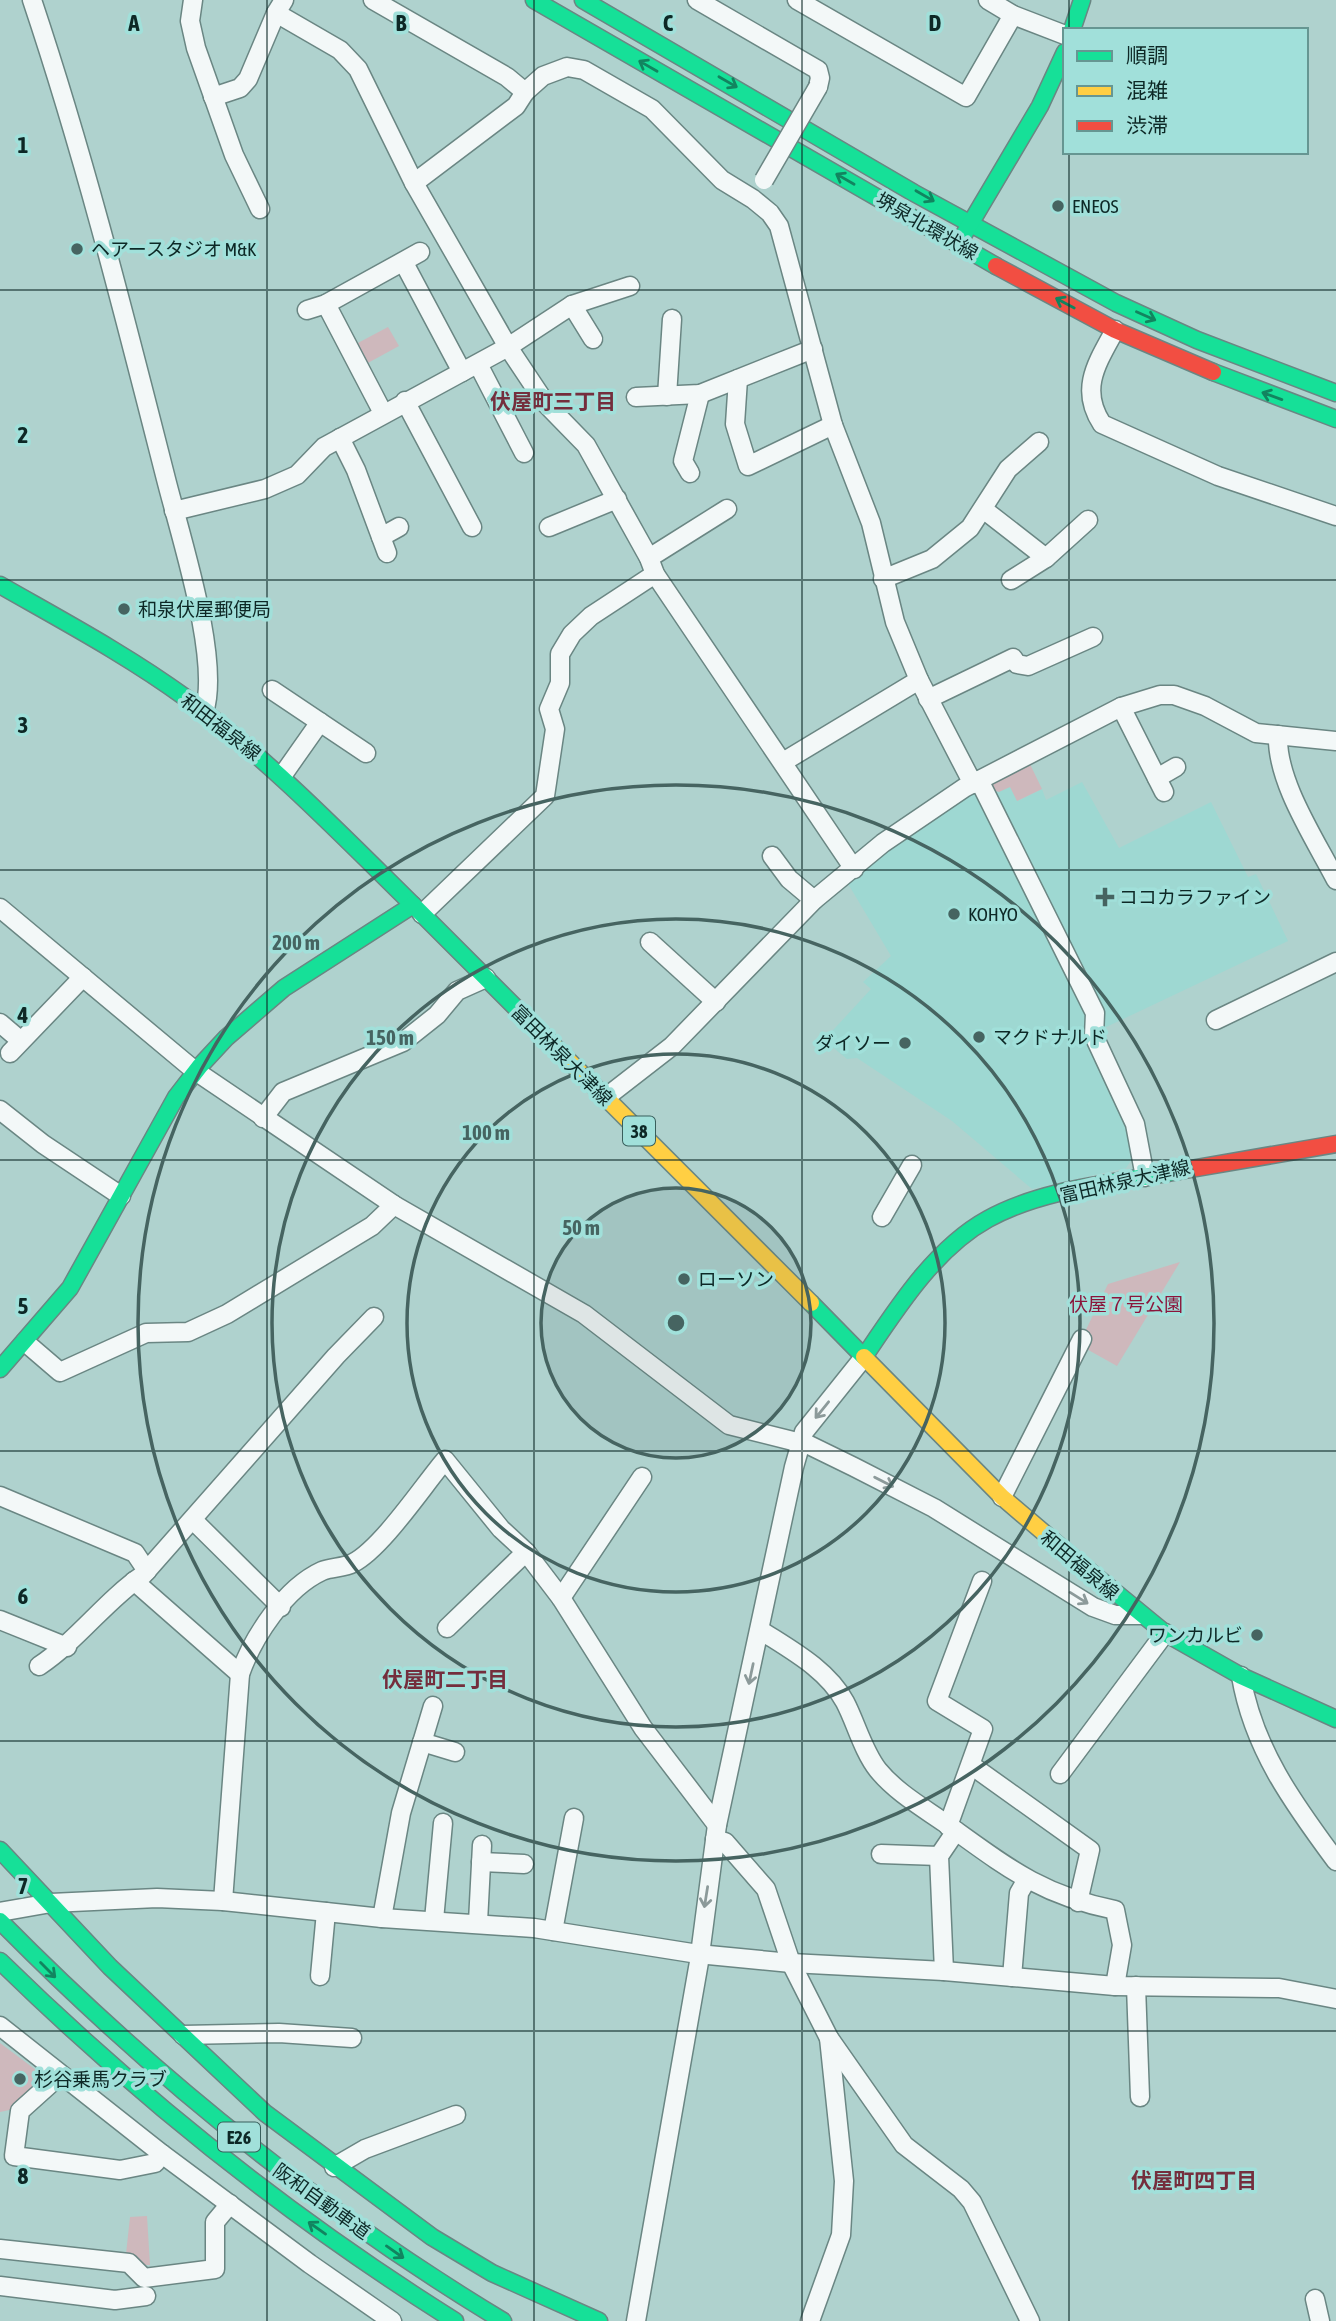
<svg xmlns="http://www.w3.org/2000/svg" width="1336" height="2321" font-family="'Asap Condensed','Noto Sans JP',sans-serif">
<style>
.built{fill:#9ed8d2}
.green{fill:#ceb8bc}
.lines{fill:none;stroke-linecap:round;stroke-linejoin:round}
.street-casing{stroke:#6a8683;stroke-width:21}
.fast-casing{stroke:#6a8683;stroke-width:19}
.slow-casing{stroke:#6a8683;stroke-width:19}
.jam-casing{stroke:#6a8683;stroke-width:19}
.street{stroke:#f3f8f8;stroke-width:18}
.fast{stroke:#16e098;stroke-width:16}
.slow{stroke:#ffcf43;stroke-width:16}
.jam{stroke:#f24e42;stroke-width:16}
.street-bridge-casing{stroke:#6a8683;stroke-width:21;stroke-linecap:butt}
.street-bridge{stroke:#f3f8f8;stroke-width:18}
.oneway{stroke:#12845f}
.oneway2{stroke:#8c9a9a}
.grid{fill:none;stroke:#0d2826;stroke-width:2;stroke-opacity:0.55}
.ring{fill:none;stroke:#466461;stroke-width:3.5}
.poi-dot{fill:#466461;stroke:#a1e0da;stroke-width:2.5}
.labels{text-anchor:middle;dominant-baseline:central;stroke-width:7;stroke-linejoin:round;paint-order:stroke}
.shield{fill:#a1e0da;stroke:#395f5c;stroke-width:2}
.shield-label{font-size:18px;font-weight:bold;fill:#0d2826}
.poi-label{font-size:19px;fill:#0d2826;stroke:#a1e0da;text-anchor:start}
.street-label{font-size:19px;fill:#0d2826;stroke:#a1e0da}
.park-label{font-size:19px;fill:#8b153b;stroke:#a1e0da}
.neighbourhood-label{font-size:21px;font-weight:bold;fill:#742e3d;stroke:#a1e0da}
.grid-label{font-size:23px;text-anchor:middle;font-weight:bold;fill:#0d2826;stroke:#a1e0da;stroke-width:7;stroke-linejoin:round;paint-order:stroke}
.centre{fill:#466461;stroke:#a1e0da;stroke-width:3.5}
.ring-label{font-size:21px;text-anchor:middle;font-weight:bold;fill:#466461;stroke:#a1e0da;stroke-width:7;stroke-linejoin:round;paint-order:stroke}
</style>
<rect width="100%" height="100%" fill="#afd2ce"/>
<g class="built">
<polygon points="1082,782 1119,848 1211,802 1248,877 1256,874 1288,941 1102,1029 992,790 1010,787 1018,801 1042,789 1046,800"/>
<polygon points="972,792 980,794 1088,1016 1084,1030 1090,1052 1127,1128 1132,1159 1126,1168 1032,1189 952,1121 857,1058 847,1059 824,1040 871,989 863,982 891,956 847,882 884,851"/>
</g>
<g class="green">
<polygon points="388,327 399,346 366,364 356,344"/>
<polygon points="1029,762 1042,789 1017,801 1010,787 999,792 992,790 993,779"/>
<polygon points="1180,1262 1117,1366 1083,1347 1083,1336 1108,1284"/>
<polygon points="0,2043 40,2073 42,2085 14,2109 0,2112"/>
<polygon points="147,2216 150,2265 143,2265 133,2254 126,2254 130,2217"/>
</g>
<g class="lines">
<g class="street-casing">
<g id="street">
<path d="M32,0C85,158 125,318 166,479C180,535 221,660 204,712"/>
<polyline points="193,0 190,21 196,48 234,155 260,209"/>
<polyline points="284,0 276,13 340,50 358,69 414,183 508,347 546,404 586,445 649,558 655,574 854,869"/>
<polyline points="373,0 507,77 525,92 543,76 567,67 584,70 652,109 722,180 753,199 770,213 779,226 833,425 871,523 895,622 919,680 973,784"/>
<polyline points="697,0 818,70 820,78 818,87"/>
<polyline points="797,0 966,97 1013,15"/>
<polyline points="988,0 1013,15 1065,35"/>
<polyline points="213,97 240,88 248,79 276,13"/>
<polyline points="414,183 516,106 525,92"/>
<polyline points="404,263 462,372"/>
<polyline points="326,304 383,413"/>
<polyline points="572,305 593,339"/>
<polyline points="307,310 326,304 420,252"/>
<path d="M1115,330C1097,363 1079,389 1102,424L1218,476L1336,516"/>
<polyline points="478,364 524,453"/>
<polyline points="738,379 735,424 748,466 833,425"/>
<polyline points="667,396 672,319"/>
<polyline points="636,397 700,394 813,349"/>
<polyline points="405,401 472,527"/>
<polyline points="340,438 356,470 387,553"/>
<polyline points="690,473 683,461 700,394"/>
<polyline points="983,509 1046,558"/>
<polyline points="174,511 265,489 297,475 324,447 508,347 572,305 630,286"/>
<polyline points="549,527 617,499"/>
<polyline points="381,537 399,527"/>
<polyline points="649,558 727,509"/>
<polyline points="883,579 932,559 970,528 1008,469 1039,442"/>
<polyline points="1011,580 1046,558 1088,520"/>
<polyline points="272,690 366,753"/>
<polyline points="928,699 1013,658 1017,664 1028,666 1093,637"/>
<polyline points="1121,707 1164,792"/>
<path d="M1278,735C1276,781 1315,839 1336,880"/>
<polyline points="783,762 919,680"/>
<polyline points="282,776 320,722"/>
<polyline points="1157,778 1176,767"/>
<polyline points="979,780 1095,1013 1094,1036 1135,1124 1145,1177"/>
<polyline points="772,856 789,879 814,900"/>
<polyline points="0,908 194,1070 394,1205 584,1314 729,1425 809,1445 854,1467 934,1508 1093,1607 1115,1615 1140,1615"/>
<polyline points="422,914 545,796 555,729 549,709 560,683 560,654 572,634 591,616 655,574"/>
<polyline points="650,942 716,1002"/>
<polyline points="1216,1020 1336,962"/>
<polyline points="0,1023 20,1040"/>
<polyline points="10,1053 83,977"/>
<polyline points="605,1098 672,1046 814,900 883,843 964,788 1121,707 1160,695 1174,695 1205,706 1256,733 1336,741"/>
<polyline points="0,1110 43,1144 121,1196"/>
<polyline points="263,1118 283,1092 403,1042 437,1015 457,991 486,978"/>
<polyline points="882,1217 912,1165"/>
<polyline points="25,1342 60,1372 146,1333 188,1332 227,1314 372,1226 394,1205"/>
<polyline points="0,1496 135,1553 147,1571"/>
<polyline points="1002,1497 1082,1339"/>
<polyline points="194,1521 281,1607"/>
<polyline points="134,1581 240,1674"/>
<polyline points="561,1598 642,1477"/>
<polyline points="0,1620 67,1647"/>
<polyline points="447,1628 526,1552"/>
<path d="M760,1630C791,1650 827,1669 845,1702C856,1723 863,1751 878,1770C896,1792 922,1807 945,1823C1005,1866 1040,1895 1115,1910L1122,1945L1115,1986"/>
<path d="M39,1666C79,1639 105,1601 143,1575L336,1356L374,1317"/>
<path d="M1241,1676C1253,1748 1293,1803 1336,1861"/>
<polyline points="422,1742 455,1752"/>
<polyline points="971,1765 1090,1850 1078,1902"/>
<polyline points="1060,1774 1165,1633"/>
<polyline points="948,1826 983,1729 937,1701 982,1581"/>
<polyline points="715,1839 725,1842 766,1889 791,1963 829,2038 904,2145 961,2189 972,2202 1030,2321"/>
<polyline points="881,1854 939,1856"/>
<polyline points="481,1862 524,1864"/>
<path d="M223,1901L240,1674C253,1637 285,1588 322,1571C331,1567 344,1568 353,1563C382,1548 423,1486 445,1460L501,1529L526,1552L561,1598L643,1728L717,1825"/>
<polyline points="0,1912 51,1903 157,1898 223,1901 382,1918 534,1928 698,1954 791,1963 944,1971 1115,1986 1279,1988 1336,1999"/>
<polyline points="382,1918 401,1813 433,1706"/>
<polyline points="434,1920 443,1823"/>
<polyline points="478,1922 482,1845"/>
<polyline points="553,1931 574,1818"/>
<polyline points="944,1971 939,1856 956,1831"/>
<polyline points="320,1976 326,1912"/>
<polyline points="1012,1977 1019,1893 1026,1881"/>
<polyline points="1136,1986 1140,2097"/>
<polyline points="0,2026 162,2154 310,2264 392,2321"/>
<polyline points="183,2035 279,2033 352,2038"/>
<polyline points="60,2075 20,2111 14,2156 120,2170 155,2163 162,2154"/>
<polyline points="334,2167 365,2149 456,2115"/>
<polyline points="0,2249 129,2263 144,2278 215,2269 215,2222 230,2204"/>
<polyline points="0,2286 115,2300 146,2296"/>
<polyline points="1315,2299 1320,2321"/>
<polyline points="636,2321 699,1962 717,1825 794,1467 804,1432 864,1357"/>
<polyline points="810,2321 841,2235 844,2181 829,2038"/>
</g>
</g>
<g class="fast-casing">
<g id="fast">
<polyline points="534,0 996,266"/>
<polyline points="583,0 914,193 1116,303 1197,340 1336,393"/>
<polyline points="1072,30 1082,0"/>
<polyline points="963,236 1040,106 1065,52"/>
<polyline points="1213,372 1336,419"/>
<path d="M0,585C63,621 127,655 186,698C268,759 340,833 413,905"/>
<path d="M811,1303L864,1357C897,1308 935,1248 988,1219C1044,1188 1117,1183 1179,1171"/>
<polyline points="0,1369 70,1288 176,1097 200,1066 226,1038 284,988 413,905 548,1040"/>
<polyline points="1070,1555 1165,1633 1241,1676 1336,1719"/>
<polyline points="0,1850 110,1967 265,2113 432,2237 492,2273 599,2321"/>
<path d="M0,1921C151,2074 319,2210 503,2321"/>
<path d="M0,1961C138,2096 292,2219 455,2321"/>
</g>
</g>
<g class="slow-casing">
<g id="slow">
<polyline points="548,1040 811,1303"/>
<polyline points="864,1357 1002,1497 1070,1555"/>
</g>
</g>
<g class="jam-casing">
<g id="jam">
<polyline points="996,266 1115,330 1213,372"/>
<polyline points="1179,1171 1336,1144"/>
</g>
</g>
<use href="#street" class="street"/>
<use href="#fast" class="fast"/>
<use href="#slow" class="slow"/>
<use href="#jam" class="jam"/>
<g class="street-bridge-casing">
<polyline id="street-bridge" points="764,180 818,87"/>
</g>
<use href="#street-bridge" class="street-bridge"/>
</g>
<defs><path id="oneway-shaft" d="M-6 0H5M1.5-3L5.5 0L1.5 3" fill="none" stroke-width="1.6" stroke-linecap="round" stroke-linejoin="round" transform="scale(1.75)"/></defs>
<g class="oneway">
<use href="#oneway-shaft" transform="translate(648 66) rotate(-150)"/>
<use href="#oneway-shaft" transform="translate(728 82) rotate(30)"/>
<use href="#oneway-shaft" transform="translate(845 179) rotate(-150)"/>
<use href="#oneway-shaft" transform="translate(925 196) rotate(30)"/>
<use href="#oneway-shaft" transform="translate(1065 303) rotate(-152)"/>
<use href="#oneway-shaft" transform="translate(1146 316) rotate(24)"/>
<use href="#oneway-shaft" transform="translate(1272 396) rotate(-160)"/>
<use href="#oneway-shaft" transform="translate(48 1970) rotate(45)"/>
<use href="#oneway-shaft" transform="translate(317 2228) rotate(-145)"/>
<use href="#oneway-shaft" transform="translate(395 2252) rotate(35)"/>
</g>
<g class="oneway2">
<use href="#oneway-shaft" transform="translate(822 1410) rotate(129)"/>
<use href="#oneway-shaft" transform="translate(884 1482) rotate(27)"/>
<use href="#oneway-shaft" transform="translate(1079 1598) rotate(32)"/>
<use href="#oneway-shaft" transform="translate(751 1674) rotate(102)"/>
<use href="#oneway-shaft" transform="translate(706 1897) rotate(99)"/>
</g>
<path class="grid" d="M267,0V2321M534,0V2321M802,0V2321M1069,0V30M1069,152V2321M0,290H1336M0,580H1336M0,870H1336M0,1160H1336M0,1451H1336M0,1741H1336M0,2031H1336"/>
<circle cx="676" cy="1323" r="135" fill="#466461" fill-opacity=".12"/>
<g class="ring">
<circle cx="676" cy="1323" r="135"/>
<circle cx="676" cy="1323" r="269"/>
<circle cx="676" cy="1323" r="404"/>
<circle cx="676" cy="1323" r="538"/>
</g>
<g class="poi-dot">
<circle cx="1058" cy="206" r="7"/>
<circle cx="77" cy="249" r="7"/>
<circle cx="124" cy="609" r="7"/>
<path d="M1101.5 886.5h7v7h7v7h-7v7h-7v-7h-7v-7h7z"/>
<circle cx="954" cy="914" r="7"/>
<circle cx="979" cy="1037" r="7"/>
<circle cx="905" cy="1043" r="7"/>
<circle cx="684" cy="1279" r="7"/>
<circle cx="1257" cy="1635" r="7"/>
<circle cx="20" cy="2079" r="7"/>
</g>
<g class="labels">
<g class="shield">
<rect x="623" y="1116.5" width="32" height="29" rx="5"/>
<rect x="218" y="2122.5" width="42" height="29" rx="5"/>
</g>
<g class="shield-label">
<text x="639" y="1131">38</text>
<text x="239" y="2137">E26</text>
</g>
<g class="poi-label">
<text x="1072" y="206">ENEOS</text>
<text x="91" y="249">ヘアースタジオ M&amp;K</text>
<text x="138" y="609">和泉伏屋郵便局</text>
<text x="1119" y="897">ココカラファイン</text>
<text x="968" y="914">KOHYO</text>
<text x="993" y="1037">マクドナルド</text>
<text x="891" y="1043" text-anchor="end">ダイソー</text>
<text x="698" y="1279">ローソン</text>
<text x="1243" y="1635" text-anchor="end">ワンカルビ</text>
<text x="34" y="2079">杉谷乗馬クラブ</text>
</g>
<g class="street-label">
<text transform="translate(927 226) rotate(30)">堺泉北環状線</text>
<text transform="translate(221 727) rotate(38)">和田福泉線</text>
<text transform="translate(562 1055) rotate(45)">富田林泉大津線</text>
<text transform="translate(1125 1181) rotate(-13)">富田林泉大津線</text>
<text transform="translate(1080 1565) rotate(40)">和田福泉線</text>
<text transform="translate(322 2201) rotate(36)">阪和自動車道</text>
</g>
<g class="park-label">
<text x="1126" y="1304">伏屋７号公園</text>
</g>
<g class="neighbourhood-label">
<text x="553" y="401">伏屋町三丁目</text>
<text x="445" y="1679">伏屋町二丁目</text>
<text x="1194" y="2180">伏屋町四丁目</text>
</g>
</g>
<g class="grid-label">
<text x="134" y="31">A</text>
<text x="401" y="31">B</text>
<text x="668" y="31">C</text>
<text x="935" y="31">D</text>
<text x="23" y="153">1</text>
<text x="23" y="443">2</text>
<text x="23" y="733">3</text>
<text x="23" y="1023">4</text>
<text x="23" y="1314">5</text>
<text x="23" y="1604">6</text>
<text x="23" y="1894">7</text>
<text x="23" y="2184">8</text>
</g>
<circle cx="676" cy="1323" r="10" class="centre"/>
<g class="ring-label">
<text x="296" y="950">200 m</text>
<text x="390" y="1045">150 m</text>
<text x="486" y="1140">100 m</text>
<text x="581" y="1235">50 m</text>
</g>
<rect x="1063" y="28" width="245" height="126" fill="#a1e0da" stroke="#669692" stroke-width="2"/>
<rect x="1077" y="51" width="35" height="10" fill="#16e098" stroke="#669692" stroke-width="2"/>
<text x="1126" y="63" font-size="21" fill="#0d2826">順調</text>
<rect x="1077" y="86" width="35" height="10" fill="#ffcf43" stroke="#669692" stroke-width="2"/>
<text x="1126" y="98" font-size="21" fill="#0d2826">混雑</text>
<rect x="1077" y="121" width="35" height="10" fill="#f24e42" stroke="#669692" stroke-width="2"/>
<text x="1126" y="133" font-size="21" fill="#0d2826">渋滞</text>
</svg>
